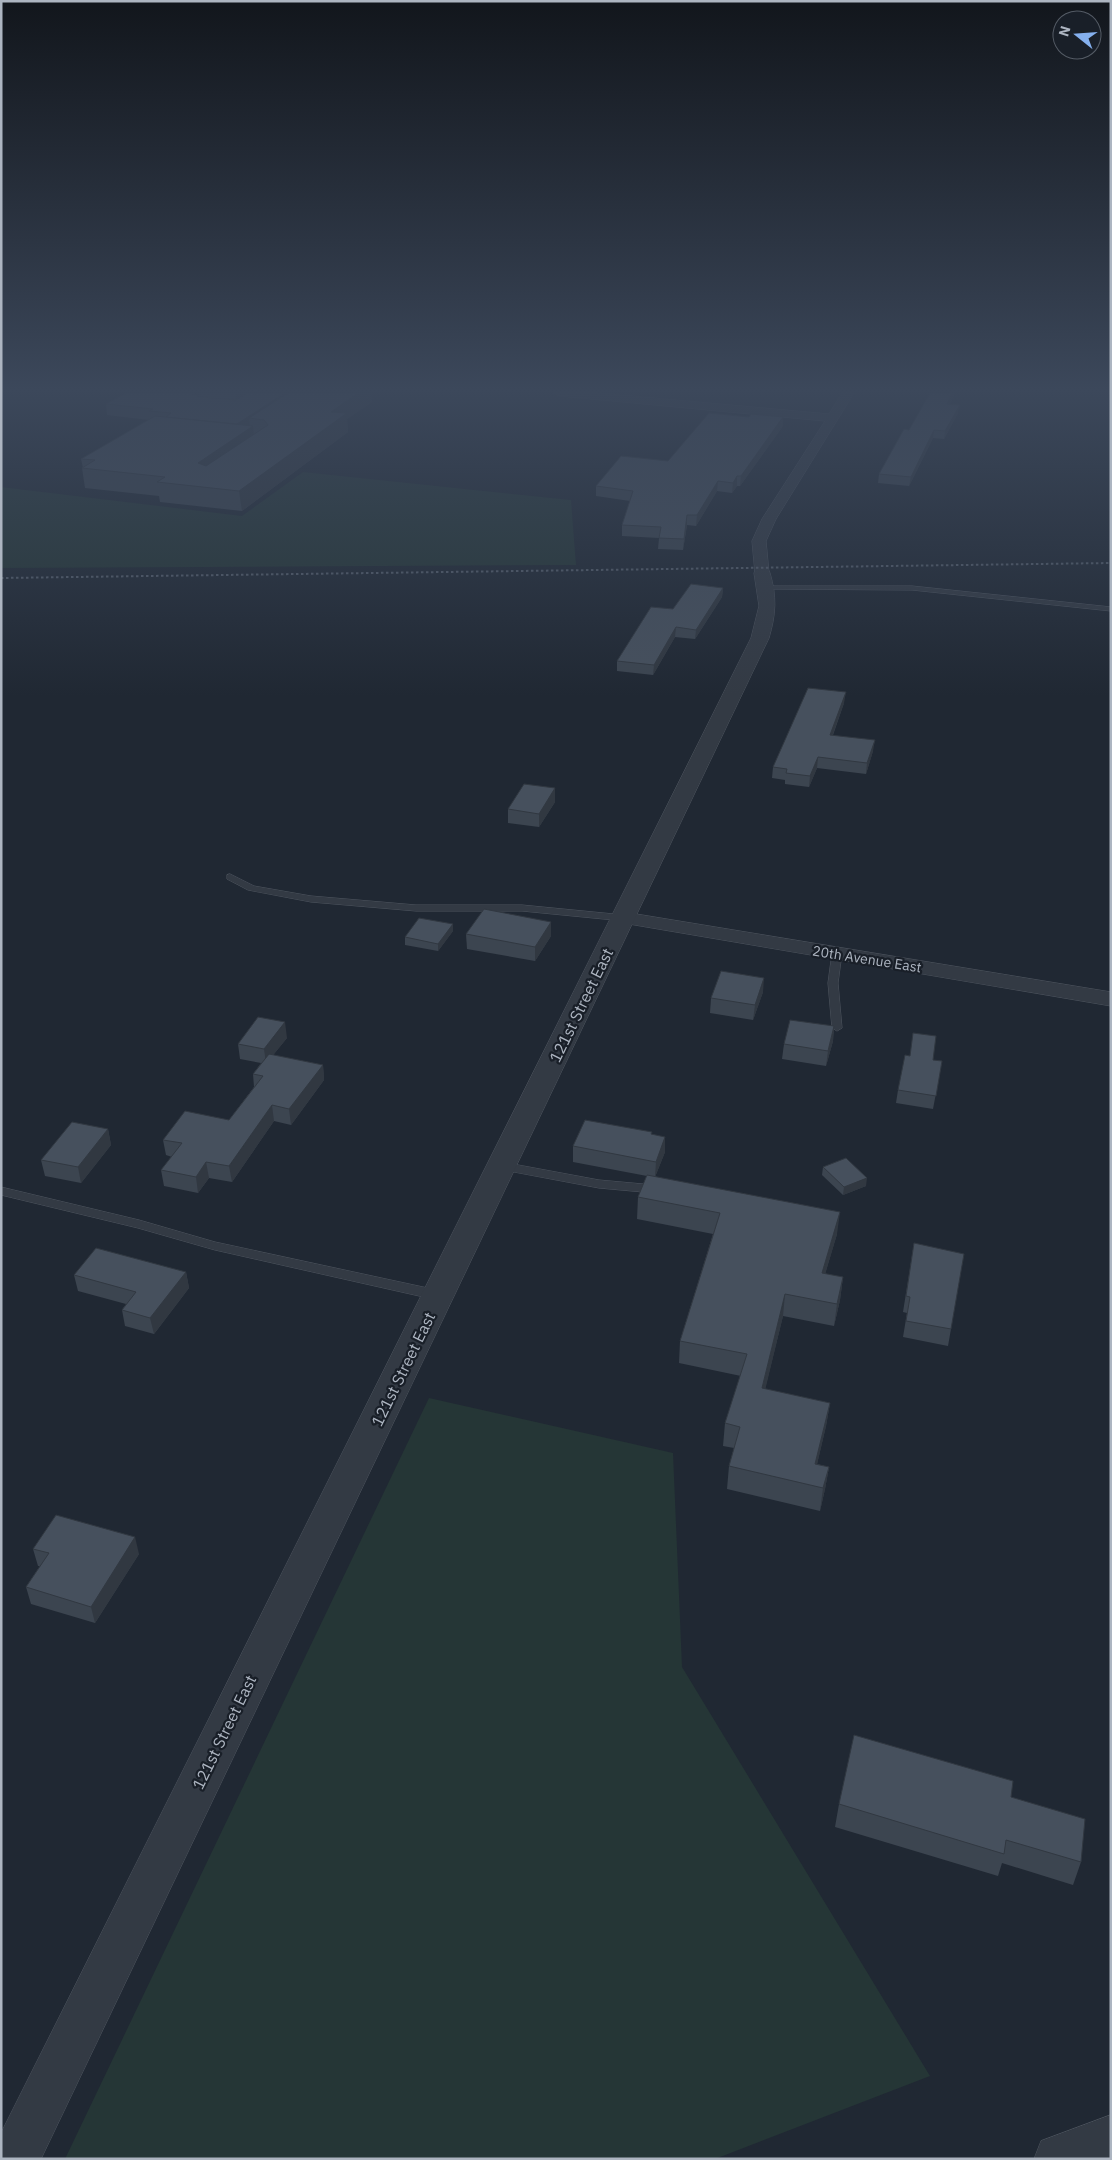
<svg xmlns="http://www.w3.org/2000/svg" width="1112" height="2160" font-family="'IBM Plex Sans',sans-serif">
<style>
.green{fill:#253636}
.lines{fill:none;stroke-linecap:round;stroke-linejoin:round}
.service-casing{stroke:#4e555f;stroke-width:1}
.minor-casing{stroke:#4e555f;stroke-width:1}
.tertiary-casing{stroke:#4e555f;stroke-width:1}
.service{fill:#333a44;fill-rule:evenodd}
.minor{fill:#333a44;fill-rule:evenodd}
.tertiary{fill:#333a44;fill-rule:evenodd}
.rail{stroke:#555e6b;stroke-width:2;stroke-dasharray:2.5 2.5;stroke-linecap:butt}
.wall{fill:#3c4550}
.shaded-wall{fill:#313841}
.building{fill:#46505d;stroke:#313841}
.labels{text-anchor:middle;dominant-baseline:central;stroke-width:4.5;stroke-linejoin:round;paint-order:stroke}
.street-label{font-size:14px;fill:#adb5c1;stroke:#191f28}
.near-street-label{font-size:16px;fill:#adb5c1;stroke:#191f28}
</style>
<rect width="100%" height="100%" fill="#202833"/>
<g class="green">
<polygon points="303,472 571,500 576,565 1,568 1,487 242,516"/>
<polygon points="429,1398 673,1453 682,1667 930,2076 715,2159 65,2159"/>
</g>
<g class="lines">
<g class="service-casing">
<g id="service">
<polygon points="763,586 912,586 1111,607 1111,611 912,590 765,589 762,587"/>
<polygon points="230,874 254,886 311,896 416,905 522,905 624,915 629,918 624,921 522,911 416,911 311,902 248,890 227,879 227,875"/>
<polygon points="837,950 842,953 838,983 842,1028 837,1031 832,1028 828,983 832,953"/>
<polygon points="502,1162 599,1180 643,1184 649,1188 643,1192 599,1188 498,1169 496,1166"/>
<polygon points="1,1187 139,1220 215,1242 437,1290 442,1292 444,1295 442,1298 437,1300 215,1250 138,1228 1,1195"/>
</g>
</g>
<g class="minor-casing">
<g id="minor">
<polygon points="554,393 598,393 829,414 842,393 854,393 776,519 766,541 769,573 762,577 755,573 752,541 762,519 825,421 560,396"/>
<polygon points="624,912 1111,992 1111,1006 617,922 614,918 617,914"/>
</g>
</g>
<g class="tertiary-casing">
<g id="tertiary">
<path d="M762,568L768,569L770,573C777,597 776,614 769,638L41,2159H1V2133L751,638L759,606L754,573L756,569Z"/>
<polygon points="1111,2115 1111,2159 1034,2159 1041,2141"/>
</g>
</g>
<use href="#service" class="service"/>
<use href="#minor" class="minor"/>
<use href="#tertiary" class="tertiary"/>
<polyline class="rail" points="1,578 1111,563"/>
</g>
<g class="wall">
<polygon points="126,393 194,393 193,394 199,396 198,393 371,393 372,402 347,419 348,432 242,511 160,502 159,496 85,488 82,468 83,468 81,459 149,420 107,415 106,404"/>
<polygon points="955,393 950,404 958,413 944,439 933,438 909,486 878,483 879,474 909,430"/>
<polygon points="783,426 740,486 737,486 732,493 717,491 696,526 687,525 683,550 658,549 659,538 622,536 622,525 630,501 596,496 596,486 668,461"/>
<polygon points="723,588 722,597 695,639 675,637 653,675 617,671 617,661 673,609"/>
<polygon points="844,703 833,735 873,751 866,774 817,768 809,787 785,784 785,780 772,778 773,767"/>
<polygon points="555,788 555,802 539,827 508,823 508,809"/>
<polygon points="551,922 551,936 535,961 467,949 466,934"/>
<polygon points="453,931 438,951 405,945 405,937"/>
<polygon points="763,992 753,1020 710,1013 711,998"/>
<polygon points="834,1026 833,1041 826,1066 782,1059 784,1044"/>
<polygon points="287,1038 273,1055 323,1065 324,1080 291,1125 274,1121 232,1182 209,1178 198,1193 164,1186 161,1170 172,1157 166,1155 163,1140 229,1120 254,1087 253,1074 261,1063 240,1059 238,1044"/>
<polygon points="933,1060 942,1061 933,1109 896,1103 898,1090"/>
<polygon points="108,1129 111,1145 81,1183 45,1176 41,1160"/>
<polygon points="651,1134 665,1152 655,1177 837,1234 825,1274 843,1277 840,1300 834,1326 783,1316 765,1389 830,1403 826,1426 817,1464 829,1467 825,1489 820,1511 727,1489 729,1466 734,1448 723,1446 725,1423 741,1376 679,1363 680,1341 713,1234 637,1219 638,1197 647,1176 573,1162 573,1146"/>
<polygon points="823,1167 866,1186 843,1195 822,1175"/>
<polygon points="914,1243 951,1329 948,1346 903,1337 907,1313 903,1312"/>
<polygon points="186,1272 189,1288 154,1334 125,1326 122,1310 126,1304 78,1291 74,1275"/>
<polygon points="33,1549 139,1554 95,1623 31,1604 26,1587 40,1566 38,1566"/>
<polygon points="1011,1797 1081,1862 1073,1885 1002,1863 998,1876 835,1827 839,1804"/>
</g>
<g class="shaded-wall">
<polygon points="235,393 256,393 236,403"/>
<polygon points="285,393 298,393 249,418 250,428 253,426 255,444 200,483 198,463 236,425"/>
<polygon points="358,393 371,393 372,402 347,419 348,432 242,511 239,491 331,412"/>
<polygon points="952,393 955,393 946,412 947,404"/>
<polygon points="960,405 958,413 944,439 945,431"/>
<polygon points="783,417 783,426 740,486 741,476"/>
<polygon points="934,430 933,438 909,486 911,477"/>
<polygon points="737,476 737,486 732,493 733,483"/>
<polygon points="718,481 717,491 696,526 697,515"/>
<polygon points="687,515 687,525 683,550 684,539"/>
<polygon points="723,588 722,597 695,639 696,630"/>
<polygon points="676,627 675,637 653,675 654,665"/>
<polygon points="846,692 844,703 829,745 830,735"/>
<polygon points="875,740 873,751 866,774 867,763"/>
<polygon points="818,757 817,768 809,787 810,776"/>
<polygon points="555,788 555,802 539,827 539,814"/>
<polygon points="551,922 551,936 535,961 535,947"/>
<polygon points="453,924 453,931 438,951 438,944"/>
<polygon points="764,978 763,992 753,1020 755,1005"/>
<polygon points="285,1022 287,1038 266,1064 264,1049"/>
<polygon points="834,1026 833,1041 826,1066 828,1051"/>
<polygon points="323,1065 324,1080 291,1125 289,1109"/>
<polygon points="272,1105 274,1121 232,1182 229,1166"/>
<polygon points="108,1129 111,1145 81,1183 78,1167"/>
<polygon points="665,1137 665,1152 655,1177 656,1162"/>
<polygon points="206,1162 209,1178 198,1193 196,1177"/>
<polygon points="867,1178 866,1186 843,1195 844,1187"/>
<polygon points="840,1212 837,1234 819,1295 822,1273"/>
<polygon points="186,1272 189,1288 154,1334 150,1318"/>
<polygon points="843,1277 840,1300 834,1326 837,1304"/>
<polygon points="785,1294 783,1316 760,1411 762,1388"/>
<polygon points="830,1403 826,1426 812,1486 815,1464"/>
<polygon points="829,1467 825,1489 820,1511 823,1488"/>
<polygon points="135,1537 139,1554 95,1623 91,1607"/>
</g>
<g class="building">
<polygon points="126,393 189,393 201,397 236,400 248,393 285,393 237,424 166,417 171,413 149,411 153,409 106,404"/>
<polygon points="288,393 358,393 331,412 347,413 239,491 157,482 165,477 82,468 95,460 81,459 155,416 253,426 198,463 206,466 268,425 264,420 249,418"/>
<polygon points="930,393 952,393 947,404 960,405 945,431 934,430 911,477 879,474 904,429 909,430"/>
<polygon points="709,413 749,417 751,414 783,417 741,476 737,476 733,483 718,481 697,515 687,515 684,539 659,538 661,527 622,525 633,491 596,486 621,456 668,461"/>
<polygon points="691,584 723,588 696,630 676,627 654,665 617,661 651,607 673,609"/>
<polygon points="808,688 846,692 830,735 875,740 867,763 818,757 810,776 786,773 787,769 773,767"/>
<polygon points="524,784 555,788 539,814 508,809"/>
<polygon points="484,909 551,922 535,947 466,934"/>
<polygon points="419,918 453,924 438,944 405,937"/>
<polygon points="721,971 764,978 755,1005 711,998"/>
<polygon points="258,1017 285,1022 264,1049 238,1044"/>
<polygon points="790,1020 834,1026 828,1051 784,1044"/>
<polygon points="913,1033 936,1036 933,1060 942,1061 936,1096 898,1090 905,1055 910,1056"/>
<polygon points="269,1054 323,1065 289,1109 272,1105 229,1166 206,1162 196,1177 161,1170 182,1143 163,1140 185,1111 229,1120 263,1076 253,1074"/>
<polygon points="585,1120 652,1132 651,1134 665,1137 656,1162 573,1146"/>
<polygon points="72,1122 108,1129 78,1167 41,1160"/>
<polygon points="846,1158 867,1178 844,1187 823,1167"/>
<polygon points="647,1175 840,1212 822,1273 843,1277 837,1304 785,1294 762,1388 830,1403 815,1464 829,1467 823,1488 729,1466 740,1427 725,1423 747,1354 680,1341 720,1213 638,1197"/>
<polygon points="914,1243 964,1254 951,1329 906,1321 910,1297 906,1296"/>
<polygon points="96,1248 186,1272 150,1318 122,1310 136,1292 74,1275"/>
<polygon points="56,1515 135,1537 91,1607 26,1587 49,1553 33,1549"/>
<polygon points="854,1735 1013,1781 1011,1797 1085,1819 1081,1862 1006,1840 1004,1854 839,1804"/>
</g>
<linearGradient id="sky" x2="0" y2="1"><stop stop-color="#12161c"/><stop offset="0.56" stop-color="#3c485b"/><stop offset="1" stop-color="#3c485b" stop-opacity="0"/></linearGradient>
<rect width="1112" height="696" fill="url(#sky)"/>
<g class="labels">
<g class="street-label">
<text transform="translate(867 959) rotate(9)">20th Avenue East</text>
</g>
<g class="near-street-label">
<text transform="translate(581 1005) rotate(-64)">121st Street East</text>
<text transform="translate(403 1369) rotate(-64)">121st Street East</text>
<text transform="translate(224 1732) rotate(-64)">121st Street East</text>
</g>
</g>
<rect width="1112" height="2160" fill="none" stroke="#adb5c1" stroke-width="5"/>
<g transform="translate(1077 35) rotate(287)"><circle r="24" fill="#191f28" stroke="#545b65"/>
<path d="M0-4L9 19L0 12L-9 19Z" fill="#85b0ee"/>
<text y="-8" font-size="14" font-weight="bold" text-anchor="middle" fill="#adb5c1">N</text>
</g>
</svg>
